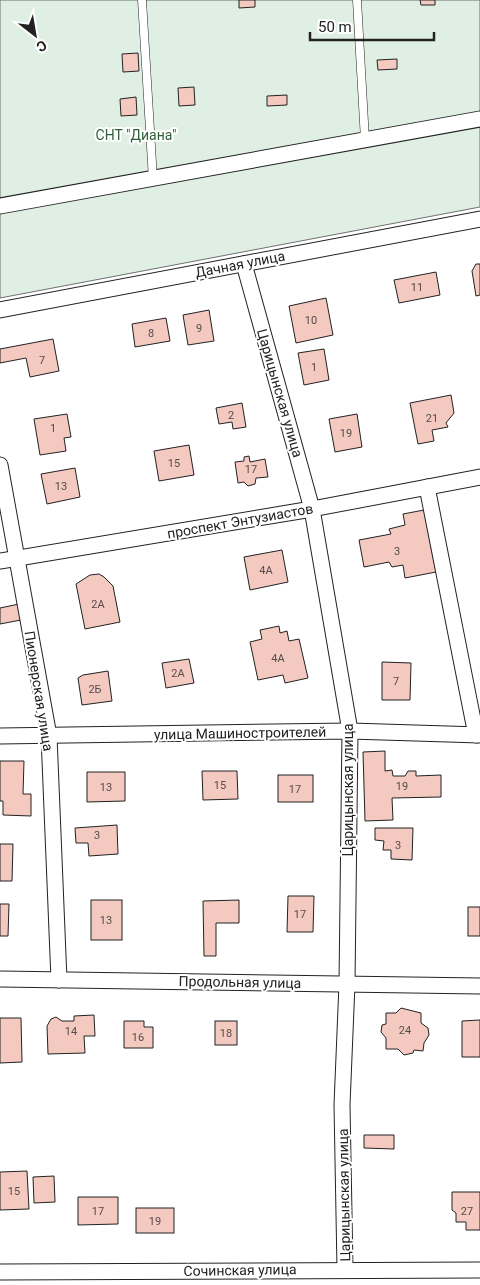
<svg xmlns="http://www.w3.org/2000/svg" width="480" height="1285" font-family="Roboto,sans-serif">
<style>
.green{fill:#e0efe3;stroke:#6f6f6f}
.building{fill:#f3c9c0;stroke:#222}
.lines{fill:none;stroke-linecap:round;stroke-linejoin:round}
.lane-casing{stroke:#222;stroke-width:9}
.street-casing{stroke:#222;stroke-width:17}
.lane{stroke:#fff;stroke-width:8}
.street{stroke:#fff;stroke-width:15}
.labels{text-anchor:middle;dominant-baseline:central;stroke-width:4;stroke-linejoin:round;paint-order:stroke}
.number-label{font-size:11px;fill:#564c4a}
.park-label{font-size:14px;fill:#2f5e38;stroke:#fff}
.street-label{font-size:14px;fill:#222;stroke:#fff}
</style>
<rect width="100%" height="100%" fill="#fff"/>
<polygon class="green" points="0,0 480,0 480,207 0,298"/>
<g class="building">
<polygon points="239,0 255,0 255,7 239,8"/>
<polygon points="420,0 435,0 435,5 421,5"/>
<polygon points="138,53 139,71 123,72 122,54"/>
<polygon points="397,59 397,69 378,70 377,60"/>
<polygon points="194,87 195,105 179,106 178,88"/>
<polygon points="287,95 287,105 267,106 267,96"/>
<polygon points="136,97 137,115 121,116 120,99"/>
<polygon points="476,264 480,264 480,295 476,296 472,271"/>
<polygon points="436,272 440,295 399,303 394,280"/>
<polygon points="326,298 333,335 296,343 289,306"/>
<polygon points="209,310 214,341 188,345 183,315"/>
<polygon points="166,318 170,341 135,347 132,324"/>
<polygon points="53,339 59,371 30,377 26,358 0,363 0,349"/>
<polygon points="324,349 329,380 304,385 298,353"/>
<polygon points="451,395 454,413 446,423 448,427 432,430 434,441 418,444 410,403"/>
<polygon points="242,403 246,427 233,429 232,422 219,424 216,408"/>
<polygon points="67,414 71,437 64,438 66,451 40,455 34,419"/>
<polygon points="357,414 362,447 335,452 329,419"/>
<polygon points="189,445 194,475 159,481 154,451"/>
<polygon points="249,456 250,462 265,459 268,477 256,478 255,484 248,486 244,482 238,483 235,462 244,461 244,457"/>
<polygon points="75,468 80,497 47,504 41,474"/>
<polygon points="424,510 436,572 405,578 403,565 392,567 389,562 364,567 359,540 391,534 389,529 405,525 403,514"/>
<polygon points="282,550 288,582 250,590 244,557"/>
<polygon points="99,574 104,577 113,586 120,622 85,629 76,584 90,575"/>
<polygon points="19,604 21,620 0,624 0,608"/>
<polygon points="279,626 280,633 287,631 289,641 299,639 308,678 285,683 283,675 258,680 250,642 262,639 260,630"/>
<polygon points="189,659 194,683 166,688 162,663"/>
<polygon points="382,662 411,663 410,700 382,700"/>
<polygon points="108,671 112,701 82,705 78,678 83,675"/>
<polygon points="385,751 385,771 392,770 393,776 405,776 408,771 416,771 416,776 441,775 441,797 392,798 393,820 365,821 363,752"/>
<polygon points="0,761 24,761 23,794 31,794 31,816 3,815 3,801 0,801"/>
<polygon points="202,771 237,771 238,799 203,800"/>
<polygon points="87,772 125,772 125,801 87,802"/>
<rect x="278" y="775" width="35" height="27"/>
<polygon points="117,825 118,854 89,856 88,843 76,843 75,828"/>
<polygon points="375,828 413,828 412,860 391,859 391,850 383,850 384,841 375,840"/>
<polygon points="0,844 13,844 12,881 0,881"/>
<polygon points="288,896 314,896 313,932 287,932"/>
<rect x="91" y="900" width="31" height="40"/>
<polygon points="239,900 239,923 216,923 216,956 204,956 203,901"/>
<polygon points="0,904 9,904 8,936 0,936"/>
<rect x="468" y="907" width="12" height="29"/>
<polygon points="401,1008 421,1013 421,1023 428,1028 429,1035 424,1043 423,1051 414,1050 413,1053 404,1055 398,1049 386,1049 386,1038 381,1032 382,1025 386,1024 386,1013 396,1013"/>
<polygon points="94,1015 95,1036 84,1036 85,1053 48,1054 47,1026 51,1019 56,1017 62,1021 74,1021 74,1016"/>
<polygon points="0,1018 21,1018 22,1062 0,1063"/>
<polygon points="480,1020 480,1057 462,1057 462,1021"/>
<polygon points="124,1021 144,1021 144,1027 153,1027 153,1048 124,1048"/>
<rect x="215" y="1021" width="22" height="24"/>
<polygon points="364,1135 394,1135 394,1149 364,1148"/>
<polygon points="27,1171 29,1209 0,1210 0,1172"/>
<polygon points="54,1176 55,1202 34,1203 33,1177"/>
<polygon points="452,1192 480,1192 480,1230 466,1230 466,1222 456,1222 456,1213 452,1210"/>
<polygon points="78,1197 118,1197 118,1224 78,1225"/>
<rect x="136" y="1208" width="38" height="25"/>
</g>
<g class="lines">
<g class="lane-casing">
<g id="lane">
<polyline points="142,0 153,179"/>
<polyline points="357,0 365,140"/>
</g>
</g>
<g class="street-casing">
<g id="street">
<polyline points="0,206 480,119"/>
<polyline points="244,264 312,509 350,731 347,984 342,1105 345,1269"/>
<polyline points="0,310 480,219"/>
<polyline points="0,465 49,736 59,980"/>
<polyline points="427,487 476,735"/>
<polyline points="0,561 312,509 480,477"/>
<polyline points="0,736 350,731 480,735"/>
<polyline points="0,979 480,986"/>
<polyline points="0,1272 480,1270"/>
</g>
</g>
<use href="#lane" class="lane"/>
<use href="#street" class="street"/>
</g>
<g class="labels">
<g class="number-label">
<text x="417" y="287">11</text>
<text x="311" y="320">10</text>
<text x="199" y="328">9</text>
<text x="151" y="333">8</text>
<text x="42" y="360">7</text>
<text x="314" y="367">1</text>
<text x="231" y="415">2</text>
<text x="432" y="418">21</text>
<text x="53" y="428">1</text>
<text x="346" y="433">19</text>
<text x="174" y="463">15</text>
<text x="251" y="469">17</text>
<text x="61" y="486">13</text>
<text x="397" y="551">3</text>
<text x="266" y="570">4А</text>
<text x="98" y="604">2А</text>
<text x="278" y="658">4А</text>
<text x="178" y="673">2А</text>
<text x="396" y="681">7</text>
<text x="95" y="689">2Б</text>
<text x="220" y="785">15</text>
<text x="402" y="786">19</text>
<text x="106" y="787">13</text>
<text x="295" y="789">17</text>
<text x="97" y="835">3</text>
<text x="398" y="845">3</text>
<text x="300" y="914">17</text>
<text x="106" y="920">13</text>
<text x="405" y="1030">24</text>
<text x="71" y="1031">14</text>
<text x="226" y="1033">18</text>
<text x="138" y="1037">16</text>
<text x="14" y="1191">15</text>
<text x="98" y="1211">17</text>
<text x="467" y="1211">27</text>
<text x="155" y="1221">19</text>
</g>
<g class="park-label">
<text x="136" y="135">СНТ "Диана"</text>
</g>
<g class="street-label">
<text transform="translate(240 264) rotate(-11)">Дачная улица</text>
<text transform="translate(280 393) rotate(74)">Царицынская улица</text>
<text transform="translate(240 521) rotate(-10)">проспект Энтузиастов</text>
<text transform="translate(39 691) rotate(81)">Пионерская улица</text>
<text transform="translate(240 733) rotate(-1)">улица Машиностроителей</text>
<text transform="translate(348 790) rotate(-90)">Царицынская улица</text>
<text transform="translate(240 982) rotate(1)">Продольная улица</text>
<text transform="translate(344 1195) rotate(-91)">Царицынская улица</text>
<text transform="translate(240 1270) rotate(-1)">Сочинская улица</text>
</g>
</g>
<g transform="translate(35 35) rotate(149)" stroke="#ffffff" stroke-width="4" paint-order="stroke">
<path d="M0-4L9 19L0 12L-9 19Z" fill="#222222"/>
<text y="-8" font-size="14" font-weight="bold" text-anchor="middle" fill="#222222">С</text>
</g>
<path d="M310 32v8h124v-8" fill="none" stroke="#222222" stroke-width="2.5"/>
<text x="318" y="32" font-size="15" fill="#222222" stroke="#ffffff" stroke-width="4" paint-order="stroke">50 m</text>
</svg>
